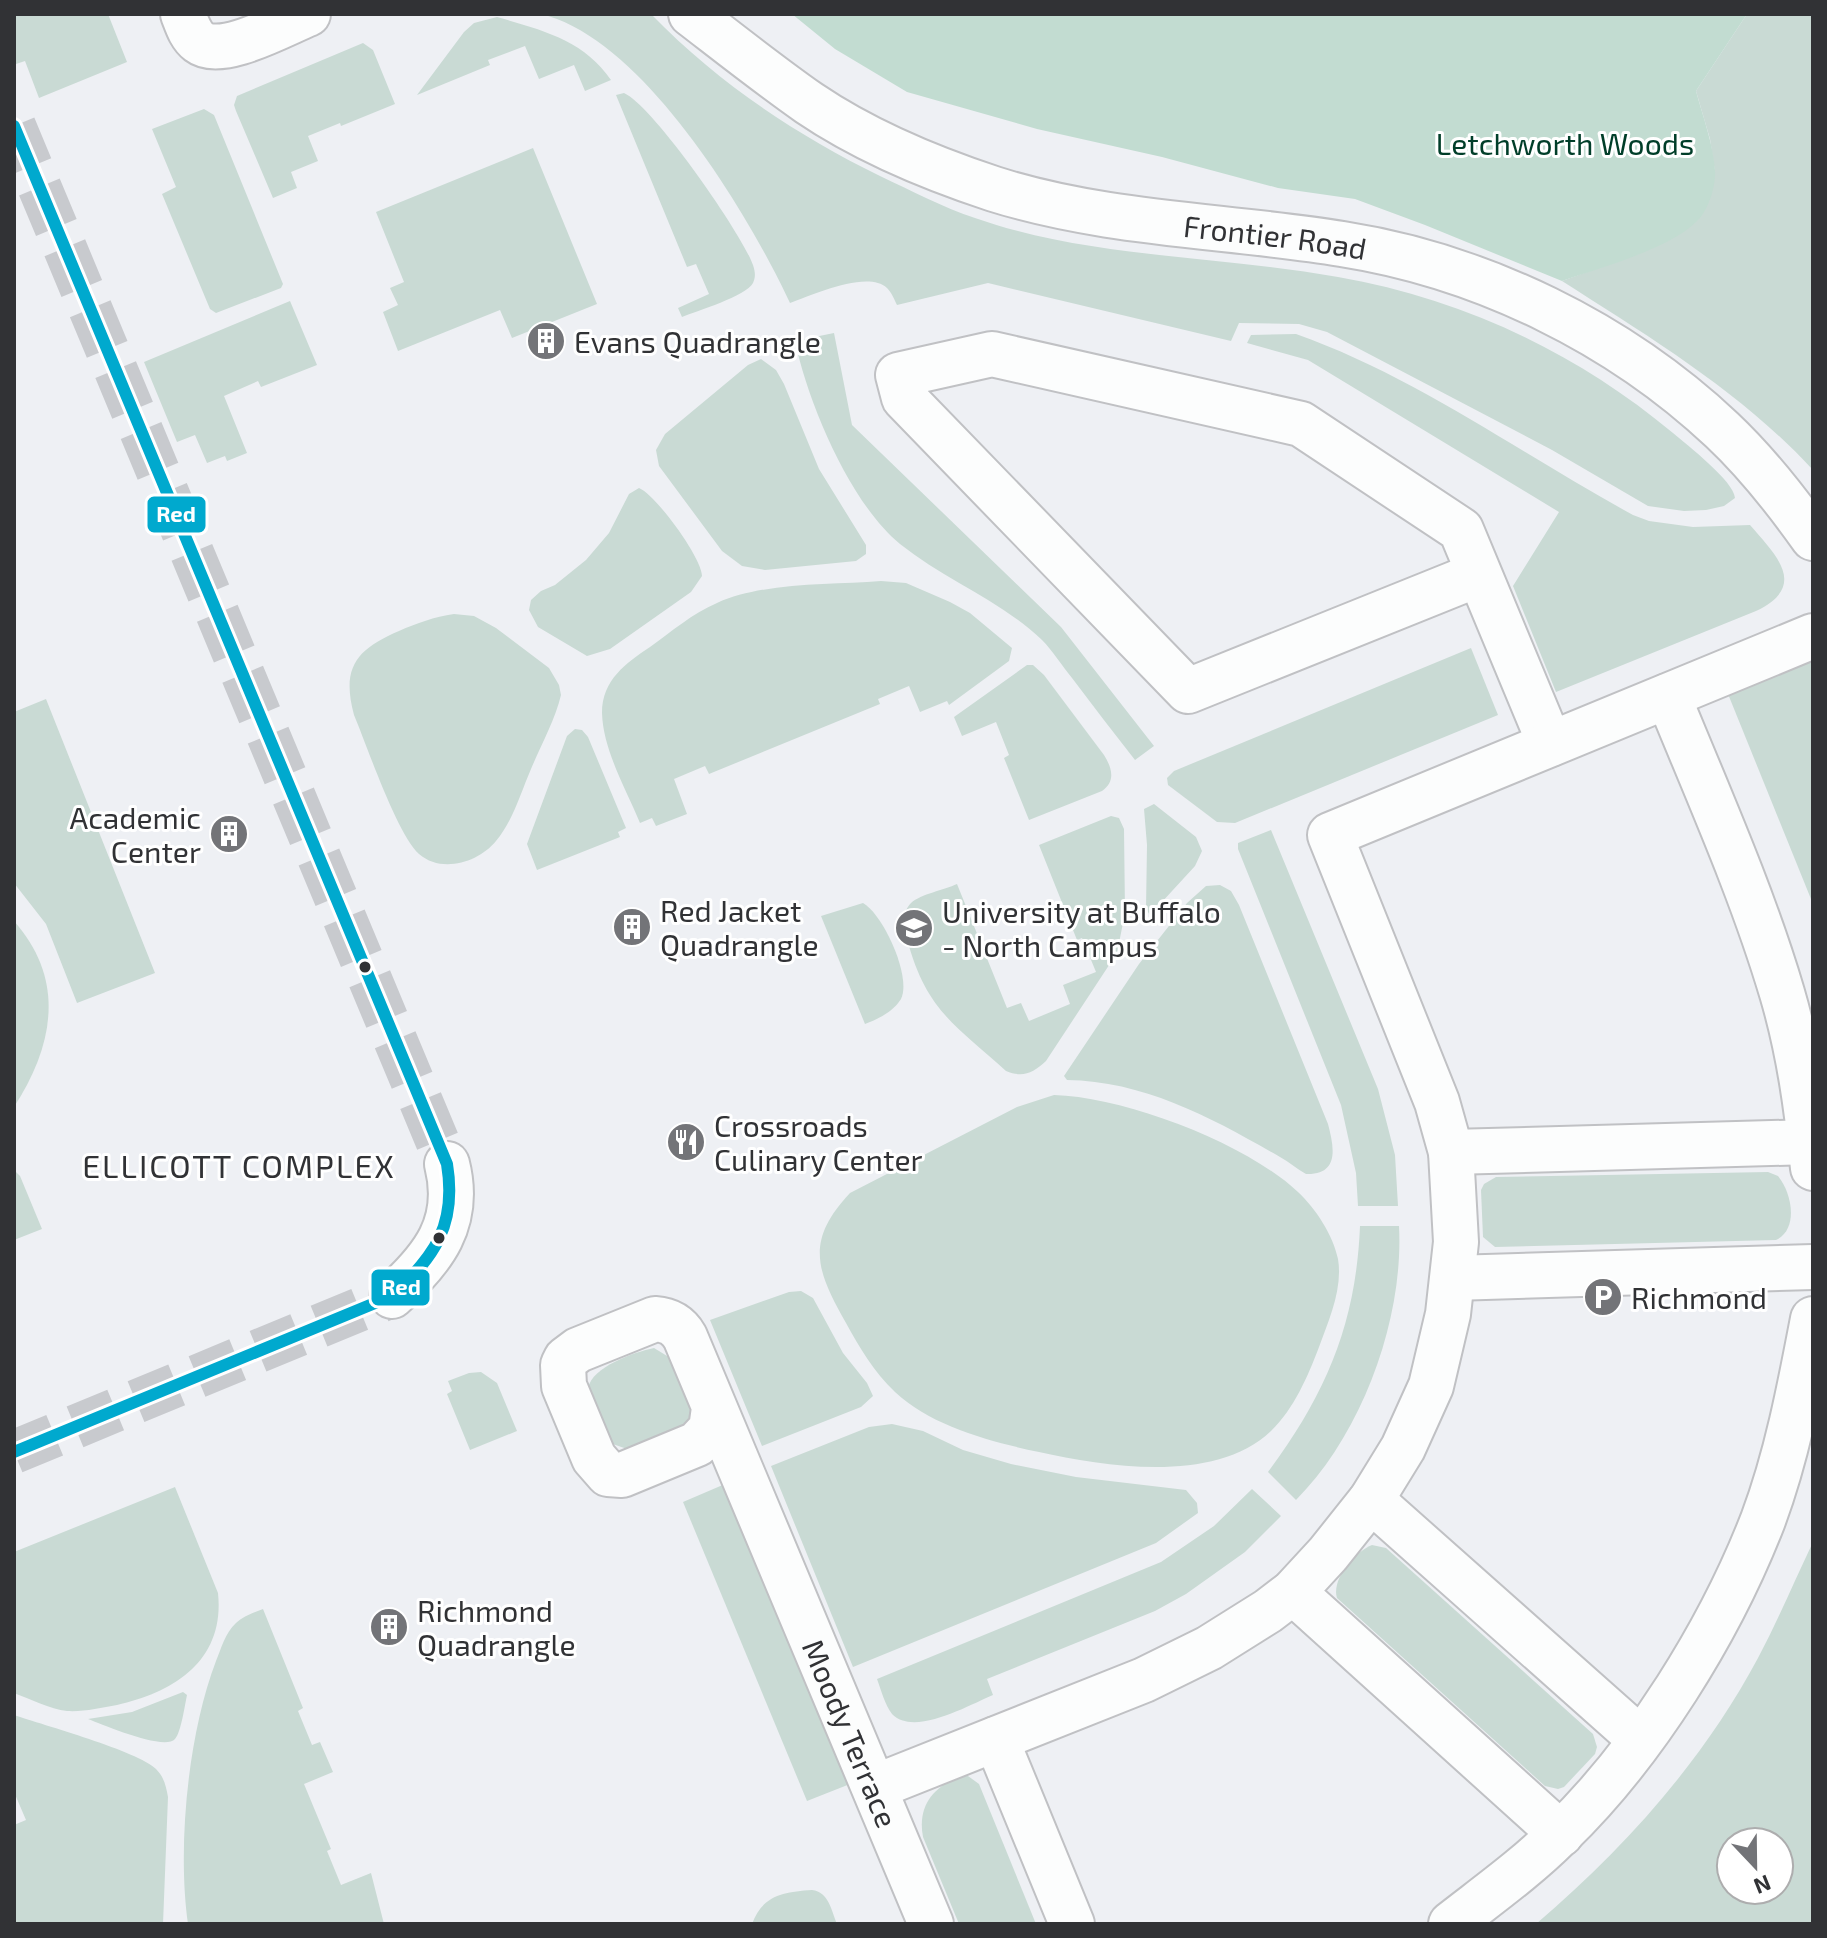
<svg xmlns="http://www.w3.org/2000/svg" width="1827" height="1938" font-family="'Exo 2',sans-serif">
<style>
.green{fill:#c9dad4;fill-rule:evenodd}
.forest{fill:#c2dcd1}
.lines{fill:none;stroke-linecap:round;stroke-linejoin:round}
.minor-tunnel{stroke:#c8cace;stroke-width:44;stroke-dasharray:44 22;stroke-linecap:butt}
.minor-casing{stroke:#c0c1c4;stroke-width:48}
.minor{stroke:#fcfdfd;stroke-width:44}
.bus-1-casing{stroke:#fff;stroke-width:18}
.bus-1{stroke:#00a9ce;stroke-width:12}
.bus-dot{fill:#313235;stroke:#fff;stroke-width:3}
.labels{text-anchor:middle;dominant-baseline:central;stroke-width:6;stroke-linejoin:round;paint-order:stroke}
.park-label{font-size:30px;fill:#003e29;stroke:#fff}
.street-label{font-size:30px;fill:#313235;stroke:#fff}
.poi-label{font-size:30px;fill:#313235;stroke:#fff;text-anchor:start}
.neighbourhood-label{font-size:32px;letter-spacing:2px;fill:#313235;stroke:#fff}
.line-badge{stroke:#fff;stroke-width:3}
.badge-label{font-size:22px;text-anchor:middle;font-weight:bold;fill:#fff}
</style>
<rect width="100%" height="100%" fill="#eef0f4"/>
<g class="green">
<polygon points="14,14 108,14 127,62 39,98 25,61 16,64 14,60"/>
<path d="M541,14H651C718,83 795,134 880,176C912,191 942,207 975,218C1092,259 1218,255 1338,277C1463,299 1576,352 1673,433C1687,445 1734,481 1735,498L1724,506L1706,510L1684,511L1648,506L1552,450L1327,332L1299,324L1239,323L1231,341L988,283L897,305C894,299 892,293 887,288C867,270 813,295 790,303C748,213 643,38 541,14Z"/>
<path d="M1747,14H1813V470C1741,392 1651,338 1562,281L1642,252L1715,172L1710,139L1696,91Z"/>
<path d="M497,17C542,30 584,40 611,80L585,91L574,65L539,79L525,46L488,60L490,65L417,95L464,32L474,23Z"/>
<polygon points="363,43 373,50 395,104 341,126 340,123 308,136 318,161 291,172 297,188 273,198 236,111 234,105 237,96"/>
<path d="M624,93C653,106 741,232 753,265C755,271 756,277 753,283C746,296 697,311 682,317L678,308L709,294L696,264L687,267L616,95Z"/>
<polygon points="204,109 214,115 283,284 281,288 216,313 210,309 162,194 176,187 152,129"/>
<polygon points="533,148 597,304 512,338 500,310 398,351 383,312 398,305 390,288 404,282 376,212"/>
<polygon points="290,301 317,365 261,387 258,381 224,396 247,453 227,461 225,456 207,463 195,435 177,442 144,362"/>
<path d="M834,333L852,425L1061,627L1154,746L1135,760C1114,733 1093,706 1072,678C1062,666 1053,651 1042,640C1000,600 945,580 900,544C850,503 808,403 795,341Z"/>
<path d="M1296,334C1415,376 1523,455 1633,515L1649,521L1693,527L1750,525C1776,555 1809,586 1756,611L1556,692L1513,586L1559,512L1308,360L1247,343L1251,335Z"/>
<polygon points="761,359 776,370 784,384 819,469 866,545 866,554 856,561 765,570 742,566 722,551 659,466 656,450 665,434 748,365"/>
<path d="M639,488C656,495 702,558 702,576L691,592L610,649L587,656L538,627L529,610L531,600L541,591L555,585L586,560L609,533L629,494Z"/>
<path d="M881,581L906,583L950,602L970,613L1012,648L1009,661L949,705L947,701L920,712L909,686L878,699L880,704L709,774L705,766L674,779L687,814L656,826L652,818L640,823C626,789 603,750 602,713C602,680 626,663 650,647C671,632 693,613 717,603C763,582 830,585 881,581Z"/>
<path d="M454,614L474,616L496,628L549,668L559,685L561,695C555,720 541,745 531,769C521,792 513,821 496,841C479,862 442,874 419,854C397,834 367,746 354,715C341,667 357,649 399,631C417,623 434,617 454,614Z"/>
<polygon points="1471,648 1498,715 1235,823 1217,822 1168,785 1167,778 1174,771"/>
<polygon points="1813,659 1813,904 1728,694"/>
<path d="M1027,665H1033L1044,675L1104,755C1112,768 1116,781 1102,791L1029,820L1004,758L1009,755L996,722L962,736L954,717Z"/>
<polygon points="46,699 155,973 77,1003 46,924 14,883 14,712"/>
<polygon points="575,729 582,730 588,737 626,828 618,832 620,837 537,870 527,844 567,736"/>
<polygon points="1154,804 1196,837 1202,851 1195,866 1150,915 1146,909 1147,845 1144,809"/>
<path d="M1111,816L1119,818L1124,829L1125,913L1117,953L1046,1061C1033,1073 1023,1078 1006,1071C954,1024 926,1010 907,939C904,928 901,913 911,903C921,894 944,890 957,884L1007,1008L1021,1003L1029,1021L1070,1004L1063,985L1096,972L1082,938L1077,940L1039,845Z"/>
<polygon points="1271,830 1378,1089 1395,1155 1398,1206 1358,1206 1356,1173 1341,1105 1238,849 1238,843"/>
<path d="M1220,885L1231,891L1239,905L1328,1124C1334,1147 1340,1175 1306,1174C1297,1169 1289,1162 1280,1157C1214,1119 1145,1081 1067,1080L1064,1076L1139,964L1187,903L1206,886Z"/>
<path d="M863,903C883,914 912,977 901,999C893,1012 878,1019 865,1024L821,916Z"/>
<path d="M14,921C66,980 54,1045 14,1107Z"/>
<path d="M1054,1095C1125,1097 1246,1143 1298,1192C1316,1209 1333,1235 1338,1259C1343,1288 1329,1320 1319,1347C1308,1376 1294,1409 1271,1431C1215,1484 1108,1467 1039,1452C991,1442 931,1426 895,1392C874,1372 859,1347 846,1323C816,1270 805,1241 850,1193L1017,1107Z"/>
<polygon points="14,1170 20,1176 42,1229 14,1240"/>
<path d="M1768,1172L1778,1176C1792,1193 1799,1229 1776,1240L1495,1247L1483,1237L1481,1190L1484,1184L1496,1177Z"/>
<path d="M1360,1226H1399C1404,1319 1362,1434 1296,1500L1268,1472C1326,1394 1356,1324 1360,1226Z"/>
<polygon points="801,1291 813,1298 843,1353 867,1383 873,1396 861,1407 762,1446 710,1320 789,1292"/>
<path d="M654,1348L672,1359L692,1410L688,1420L680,1427L627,1449L610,1443L588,1388C592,1367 634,1352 654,1348Z"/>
<polygon points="481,1372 497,1383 517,1431 470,1450 447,1394 452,1391 448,1381 469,1373"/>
<polygon points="892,1424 923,1431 963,1450 1011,1464 1076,1477 1186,1490 1197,1503 1198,1513 1156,1543 853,1667 771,1466 869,1427"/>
<polygon points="725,1484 850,1784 807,1801 683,1502"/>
<path d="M175,1487L218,1593C225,1660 175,1692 117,1705C101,1708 83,1712 67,1711C50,1709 30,1699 14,1693V1552Z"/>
<path d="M1252,1489L1281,1516L1245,1552L1186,1594L1155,1611L987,1679L993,1695C969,1705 914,1737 892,1714C885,1705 881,1690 877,1679L1161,1562L1214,1526Z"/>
<path d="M1813,1542V1924H1536C1624,1849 1703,1761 1758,1658C1778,1620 1795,1580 1813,1542ZM1731,1842H1779V1890H1731Z"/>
<path d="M1372,1545L1386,1548L1593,1734L1597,1747L1595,1754L1564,1787L1558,1789L1545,1786L1337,1598C1331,1579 1355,1552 1372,1545Z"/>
<path d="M263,1609L303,1708L298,1711L312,1745L320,1742L333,1772L304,1784L331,1849L327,1851L341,1885L371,1873L384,1924H188C177,1847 188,1734 216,1661C221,1649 225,1633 236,1623C243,1616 253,1613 263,1609Z"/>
<path d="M183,1692L187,1695C185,1704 181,1733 175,1739C164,1751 104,1725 88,1719L132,1712Z"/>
<path d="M14,1715C43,1725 138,1751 156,1769C164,1777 166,1786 168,1797L163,1924H14V1825L26,1820L14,1792Z"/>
<path d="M961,1775L968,1776L979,1784L1036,1924H959L923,1837C917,1805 934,1787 961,1775Z"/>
<path d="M812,1890C829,1892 831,1910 837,1924H752C763,1895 783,1892 812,1890Z"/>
</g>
<path class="forest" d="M792,14H1747L1696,91C1703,117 1713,143 1715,170C1716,185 1709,210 1697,221C1670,249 1599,268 1562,281L1425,225L1355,199L1278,188L1162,157L1037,129L907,92L835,49Z"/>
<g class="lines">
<g class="minor-tunnel">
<polyline points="14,126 447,1164"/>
<polyline points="14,1452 392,1296"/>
</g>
<g class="minor-casing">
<g id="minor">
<path d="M183,14C187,24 190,35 199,42C221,59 283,24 308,14"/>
<path id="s1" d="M691,14C730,44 769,75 809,103C865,141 930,168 994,189C1108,225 1226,225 1342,244C1482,266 1619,333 1722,430C1756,462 1786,500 1813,538"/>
<polyline points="1479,574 1188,691 904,398 898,375 992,354 1301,424 1461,530 1550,744"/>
<path d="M1668,696C1708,794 1752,892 1782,993C1799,1050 1807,1109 1813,1168"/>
<polyline points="1451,1152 1810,1142"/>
<polyline points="1453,1278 1813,1267"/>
<path d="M392,1296C433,1259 462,1223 447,1164"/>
<path id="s2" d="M714,1408L711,1429L697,1444L622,1475L608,1474L594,1458L564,1386L563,1365L566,1359L578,1350L655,1319C669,1320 678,1325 685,1337L931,1924"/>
<polyline points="1371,1500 1640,1739"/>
<polyline points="1293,1592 1561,1834"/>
<polyline points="996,1739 1072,1924"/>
<polyline points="875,1787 1144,1680 1209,1648 1268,1611 1293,1592 1328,1554 1371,1500 1403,1448 1431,1386 1448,1314 1456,1242 1451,1152 1437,1102 1330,835 1813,636"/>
<path d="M1451,1924C1488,1895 1526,1868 1559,1835C1644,1753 1720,1631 1763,1520C1787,1456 1800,1387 1813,1319"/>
</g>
</g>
<use href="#minor" class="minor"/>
<g class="bus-1-casing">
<path id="bus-1" d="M14,126L447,1164C457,1225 435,1256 392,1296L14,1452"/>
</g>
<use href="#bus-1" class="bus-1"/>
</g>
<defs>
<g id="building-disc" transform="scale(2)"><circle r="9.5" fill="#737478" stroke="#fff"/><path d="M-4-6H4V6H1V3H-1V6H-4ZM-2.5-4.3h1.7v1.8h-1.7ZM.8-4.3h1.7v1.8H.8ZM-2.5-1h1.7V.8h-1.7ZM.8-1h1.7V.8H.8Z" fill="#fff"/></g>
<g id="university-disc" transform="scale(2)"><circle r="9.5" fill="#737478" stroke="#fff"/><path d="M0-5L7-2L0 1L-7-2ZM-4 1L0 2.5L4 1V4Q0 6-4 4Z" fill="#fff"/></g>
<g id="restaurant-disc" transform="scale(2)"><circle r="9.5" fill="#737478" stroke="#fff"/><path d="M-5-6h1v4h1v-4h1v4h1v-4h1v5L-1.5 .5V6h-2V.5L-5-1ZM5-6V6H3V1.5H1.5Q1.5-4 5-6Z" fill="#fff"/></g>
<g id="parking-disc" transform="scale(2)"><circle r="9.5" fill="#737478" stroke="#fff"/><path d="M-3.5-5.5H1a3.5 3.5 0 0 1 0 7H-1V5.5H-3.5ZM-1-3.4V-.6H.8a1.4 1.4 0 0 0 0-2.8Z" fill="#fff"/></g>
</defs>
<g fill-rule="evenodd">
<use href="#building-disc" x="546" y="341"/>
<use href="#building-disc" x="229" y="834"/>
<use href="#building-disc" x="632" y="927"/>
<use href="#university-disc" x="914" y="928"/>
<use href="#restaurant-disc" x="686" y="1142"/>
<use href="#parking-disc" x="1603" y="1297"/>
<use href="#building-disc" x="389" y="1627"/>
</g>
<g class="bus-dot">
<circle cx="365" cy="967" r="7"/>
<circle cx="439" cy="1238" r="7"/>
</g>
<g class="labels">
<g class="park-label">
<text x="1565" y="143">Letchworth Woods</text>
</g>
<g class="street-label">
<text stroke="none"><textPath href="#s1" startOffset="638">Frontier Road</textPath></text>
<text stroke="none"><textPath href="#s2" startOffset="828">Moody Terrace</textPath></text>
</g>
<g class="poi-label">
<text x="574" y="341">Evans Quadrangle</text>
<text x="201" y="817" text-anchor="end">Academic<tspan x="201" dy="34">Center</tspan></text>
<text x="660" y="910">Red Jacket<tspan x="660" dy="34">Quadrangle</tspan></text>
<text x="942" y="911">University at Buffalo<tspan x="942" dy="34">- North Campus</tspan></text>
<text x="714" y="1125">Crossroads<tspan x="714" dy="34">Culinary Center</tspan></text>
<text x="1631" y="1297">Richmond</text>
<text x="417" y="1610">Richmond<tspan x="417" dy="34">Quadrangle</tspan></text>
</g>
<g class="neighbourhood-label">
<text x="239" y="1165">ELLICOTT COMPLEX</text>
</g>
</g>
<g class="line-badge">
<rect x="146" y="495" width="61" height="39" rx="8" fill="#00a9ce"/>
<rect x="370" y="1268" width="61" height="39" rx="8" fill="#00a9ce"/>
</g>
<g class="badge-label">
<text x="176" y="522">Red</text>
<text x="401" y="1295">Red</text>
</g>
<rect width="1827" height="1938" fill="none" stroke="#313235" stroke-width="32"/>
<g transform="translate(1755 1866) rotate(158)"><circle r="38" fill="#ffffff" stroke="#adadae" stroke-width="2"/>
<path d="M0-6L14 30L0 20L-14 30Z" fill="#737478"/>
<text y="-12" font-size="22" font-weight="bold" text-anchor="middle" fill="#313235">N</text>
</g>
</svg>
